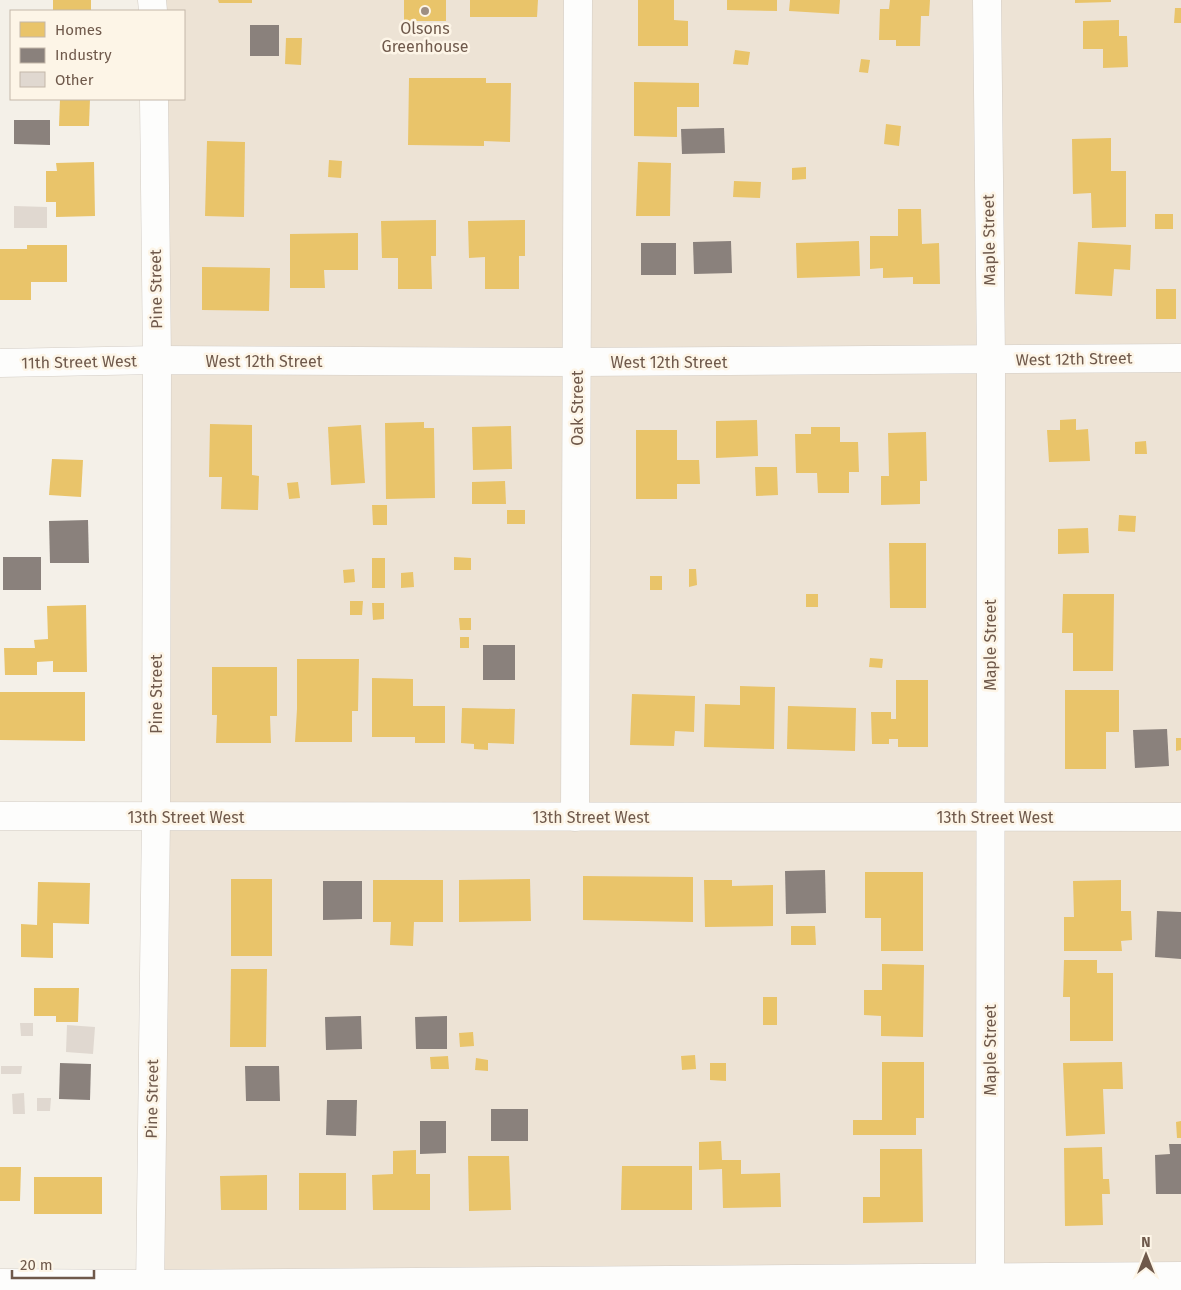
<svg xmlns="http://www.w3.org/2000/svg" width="1181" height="1290" font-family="'Fira Sans',sans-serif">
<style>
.residential{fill:#ede3d5}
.homes{fill:#e9c46a}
.industry{fill:#8a817c}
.building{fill:#e0d8d0}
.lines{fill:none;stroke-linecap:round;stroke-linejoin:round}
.street-casing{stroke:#d3cdc6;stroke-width:29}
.secondary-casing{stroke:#d3ccc4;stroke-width:29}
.street{stroke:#fdfdfc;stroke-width:28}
.secondary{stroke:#fdfdfc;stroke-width:28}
.poi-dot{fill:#9e8e82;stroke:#fdf5e7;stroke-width:2}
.labels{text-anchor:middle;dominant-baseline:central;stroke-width:5;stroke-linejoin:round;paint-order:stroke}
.poi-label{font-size:16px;fill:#6f594b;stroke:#fdf5e7}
.street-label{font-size:16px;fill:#6f594b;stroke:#fdf5e7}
</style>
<rect width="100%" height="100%" fill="#f4f0e8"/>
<polygon class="residential" points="152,0 1181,0 1181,1290 0,1290 150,1284 154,99 184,99 184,11 153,11"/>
<g class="homes">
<rect x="53" y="0" width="38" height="11"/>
<polygon points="218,0 252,0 252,3 219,3"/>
<rect x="404" y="0" width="42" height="21"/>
<polygon points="470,0 538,0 537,17 470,17"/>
<polygon points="638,0 674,0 674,20 688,21 688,46 638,46"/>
<polygon points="727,0 777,0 777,11 727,10"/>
<polygon points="790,0 840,0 839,14 789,11"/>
<polygon points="890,0 930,0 929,16 921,16 920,46 896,46 896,40 879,40 880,9 889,9"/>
<polygon points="1075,0 1111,0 1111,2 1075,3"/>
<polygon points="1175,8 1181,8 1181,23 1174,23"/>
<polygon points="1119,20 1119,36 1127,36 1128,67 1103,68 1103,49 1083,49 1083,21"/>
<polygon points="286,38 302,38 301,65 285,64"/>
<polygon points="735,50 750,52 748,65 733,64"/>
<polygon points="861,59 870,60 868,73 859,72"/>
<polygon points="409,78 486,78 486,83 511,83 510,142 484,141 484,146 408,145"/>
<polygon points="634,82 699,83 699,107 677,107 677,137 634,136"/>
<polygon points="60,99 90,99 89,126 59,126"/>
<polygon points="886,124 901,126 899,146 884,144"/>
<polygon points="1111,138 1111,171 1126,171 1126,227 1092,228 1091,193 1073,194 1072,139"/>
<polygon points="207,141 245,142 244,217 205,216"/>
<polygon points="329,160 342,161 341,178 328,177"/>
<polygon points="94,162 95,216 56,217 56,202 46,202 46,171 57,171 56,163"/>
<polygon points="638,162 671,163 670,216 636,216"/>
<polygon points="806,167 806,179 792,180 792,168"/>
<polygon points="734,181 761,182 760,198 733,197"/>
<polygon points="898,209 921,209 922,244 939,243 940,284 913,284 913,277 883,278 883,268 870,269 870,236 898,236"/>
<rect x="1155" y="214" width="18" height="15"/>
<polygon points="436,220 436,256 431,256 432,289 398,289 398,258 382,258 381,221"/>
<polygon points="525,220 525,256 519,256 519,289 485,289 485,257 469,258 468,221"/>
<polygon points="358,233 358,270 324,270 325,288 290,288 290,234"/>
<polygon points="859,241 860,276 797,278 796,243"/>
<polygon points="1078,242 1131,245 1130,270 1114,269 1112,296 1075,294"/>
<polygon points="27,245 67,245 67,282 31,282 31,300 0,300 0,249 27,249"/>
<polygon points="202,267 270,268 269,311 202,310"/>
<rect x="1156" y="289" width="20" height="30"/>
<polygon points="1076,419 1076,430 1088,429 1090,461 1049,462 1047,430 1060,430 1060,420"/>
<polygon points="757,420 758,456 716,458 716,421"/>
<polygon points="424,422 424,428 434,428 435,498 386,499 385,423"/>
<polygon points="210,424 252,425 252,475 259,476 258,510 221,509 222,477 209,477"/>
<polygon points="361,425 365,483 331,485 328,427"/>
<polygon points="511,426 512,469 473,470 472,427"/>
<polygon points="811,427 840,427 840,442 858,442 859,472 849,472 849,493 818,493 817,473 796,473 795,434 811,434"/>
<polygon points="636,430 677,430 677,460 699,460 700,484 677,484 677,499 636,499"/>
<polygon points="926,432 927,481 920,481 920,504 881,505 881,476 889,476 888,433"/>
<polygon points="1146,441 1147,454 1135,454 1135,442"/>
<polygon points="52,459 83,460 81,497 49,495"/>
<polygon points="755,467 777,467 778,495 756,496"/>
<polygon points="505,481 506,504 472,504 472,482"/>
<polygon points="298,482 300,498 289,499 287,483"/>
<polygon points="372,505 387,505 387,525 373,525"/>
<rect x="507" y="510" width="18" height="14"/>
<polygon points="1119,515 1136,516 1135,532 1118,531"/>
<polygon points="1088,528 1089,553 1058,554 1058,529"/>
<polygon points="889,543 926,543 926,608 890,608"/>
<polygon points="454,557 471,558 471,570 454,570"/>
<rect x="372" y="558" width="13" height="30"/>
<polygon points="354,569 355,582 344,583 343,570"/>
<polygon points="689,569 696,569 697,585 689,587"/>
<polygon points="413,572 414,587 401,588 401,573"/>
<rect x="650" y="576" width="12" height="14"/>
<rect x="806" y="594" width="12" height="13"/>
<polygon points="1063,594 1114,594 1113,671 1073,671 1073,633 1062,633"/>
<polygon points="350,601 363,601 362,615 350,615"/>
<polygon points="372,603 384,603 384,619 373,620"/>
<polygon points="86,605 87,672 53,672 53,661 37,662 37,675 5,675 4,648 35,648 34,640 48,639 47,606"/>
<polygon points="459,618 471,618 471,630 460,630"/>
<rect x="460" y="637" width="9" height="11"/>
<polygon points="870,658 883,659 882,668 869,667"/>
<polygon points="297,659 359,659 358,711 352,711 352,742 295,742 297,709"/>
<polygon points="212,667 277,667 277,716 270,716 271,743 216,743 217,715 212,715"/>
<polygon points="372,678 413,679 413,706 445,706 445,743 415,743 415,737 372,737"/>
<polygon points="896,680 928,680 928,747 898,747 898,739 889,739 889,744 872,744 871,712 891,712 891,719 896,719"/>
<polygon points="740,686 775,687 774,749 704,747 705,704 740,705"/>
<polygon points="1065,690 1119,690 1119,732 1106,732 1106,769 1065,769"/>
<polygon points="0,692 85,692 85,741 0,740"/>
<polygon points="632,694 695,696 694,732 675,731 674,746 630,745"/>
<polygon points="788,706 856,708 855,751 787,749"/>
<polygon points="462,708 515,709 514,744 488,743 488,750 474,749 474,744 461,743"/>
<polygon points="1176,738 1181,738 1181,750 1176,751"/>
<polygon points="865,872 923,872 923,951 881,951 881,918 865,918"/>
<polygon points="583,876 693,877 693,922 583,920"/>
<rect x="231" y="879" width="41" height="77"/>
<polygon points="530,879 531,921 459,922 459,880"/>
<polygon points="373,880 443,880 443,922 414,922 413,946 390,945 391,922 373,922"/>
<polygon points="704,880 732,880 732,886 773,885 773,926 705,927"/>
<polygon points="1121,880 1121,911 1131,911 1132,940 1121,941 1122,951 1064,951 1064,917 1074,917 1073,881"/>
<polygon points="38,882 90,883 89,924 53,923 53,958 21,957 21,924 37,925"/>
<polygon points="791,926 815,926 816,945 791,945"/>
<polygon points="1064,960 1097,960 1097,973 1113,973 1113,1041 1070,1041 1070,997 1063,997"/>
<polygon points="882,964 924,965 923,1037 881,1036 881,1016 864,1015 864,990 882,990"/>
<polygon points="231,969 267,969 266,1047 230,1047"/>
<polygon points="34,988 79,988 78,1022 56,1022 56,1016 34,1016"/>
<rect x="763" y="997" width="14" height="28"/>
<polygon points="473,1032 474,1046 460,1047 459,1033"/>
<polygon points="695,1055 696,1069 682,1070 681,1056"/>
<polygon points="448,1056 449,1069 431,1069 430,1057"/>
<polygon points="476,1058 488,1060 488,1071 475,1070"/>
<polygon points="882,1062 924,1062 924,1118 916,1118 916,1135 853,1135 853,1120 882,1120"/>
<polygon points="1122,1062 1123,1089 1103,1089 1105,1134 1066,1136 1063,1063"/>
<polygon points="710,1063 726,1063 726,1081 710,1080"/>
<polygon points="1181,1121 1181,1138 1177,1138 1176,1122"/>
<polygon points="721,1141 722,1160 741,1160 741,1174 780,1173 781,1207 723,1208 722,1169 699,1170 699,1142"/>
<polygon points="1102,1147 1103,1179 1109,1179 1110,1194 1102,1194 1103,1225 1065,1226 1064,1148"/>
<polygon points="880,1149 922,1149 923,1222 863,1223 863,1197 880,1197"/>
<polygon points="416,1150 416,1174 430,1174 430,1210 373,1210 372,1175 393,1174 393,1151"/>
<polygon points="468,1156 509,1156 511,1210 469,1211"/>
<polygon points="622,1166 692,1166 692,1210 621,1210"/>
<polygon points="0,1167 21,1167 20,1201 0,1201"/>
<rect x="299" y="1173" width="47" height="37"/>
<polygon points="267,1175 267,1210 221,1210 220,1176"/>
<rect x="34" y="1177" width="68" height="37"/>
</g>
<g class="industry">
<rect x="250" y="25" width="29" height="31"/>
<polygon points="14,120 50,120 50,145 14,144"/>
<polygon points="724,128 725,153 682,154 681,129"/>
<polygon points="731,241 732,273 694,274 693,242"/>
<rect x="641" y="243" width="35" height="32"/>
<polygon points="88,520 89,563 50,563 49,521"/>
<rect x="3" y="557" width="38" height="33"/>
<rect x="483" y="645" width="32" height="35"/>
<polygon points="1167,729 1169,766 1135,768 1133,730"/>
<polygon points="825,870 826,913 786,914 785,871"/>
<polygon points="323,881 362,881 362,919 323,920"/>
<polygon points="1157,911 1181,912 1181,959 1155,957"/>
<polygon points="361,1016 362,1049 326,1050 325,1017"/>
<polygon points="447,1016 447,1049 416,1049 415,1017"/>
<polygon points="60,1063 91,1064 90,1100 59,1099"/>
<polygon points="245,1066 279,1066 280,1101 246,1101"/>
<polygon points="327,1100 357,1100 356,1136 326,1135"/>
<rect x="491" y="1109" width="37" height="32"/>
<polygon points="420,1121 446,1121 446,1153 420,1154"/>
<polygon points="1169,1144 1181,1144 1181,1194 1156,1194 1155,1155 1170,1154"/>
</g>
<g class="building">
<polygon points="14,206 47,207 47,228 14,228"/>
<polygon points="20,1023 33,1023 33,1036 21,1036"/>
<polygon points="67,1025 95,1027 93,1054 66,1052"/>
<polygon points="1,1066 22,1066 21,1074 1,1074"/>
<polygon points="24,1093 25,1114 13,1114 12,1094"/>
<polygon points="37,1098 51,1098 50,1111 37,1111"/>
</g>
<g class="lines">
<g class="street-casing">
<g id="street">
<polyline points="987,0 991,360 990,1290"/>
<polyline points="0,363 157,360 578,362 1181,358"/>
<polyline points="0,816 1181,817"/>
<polyline points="575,817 578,0"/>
<polyline points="0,1283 150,1284 1181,1276"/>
</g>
</g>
<g class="secondary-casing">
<g id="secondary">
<polyline points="152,0 153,11"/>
<polyline points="150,1290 156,817 157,360 154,99"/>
</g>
</g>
<use href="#street" class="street"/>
<use href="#secondary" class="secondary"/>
</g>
<circle class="poi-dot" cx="425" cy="11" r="5"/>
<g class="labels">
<g class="poi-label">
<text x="425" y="28">Olsons<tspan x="425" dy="18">Greenhouse</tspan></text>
</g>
<g class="street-label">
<text transform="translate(989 240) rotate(-91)">Maple Street</text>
<text transform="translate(156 289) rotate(-91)">Pine Street</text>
<text transform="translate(1074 359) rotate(-1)">West 12th Street</text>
<text x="264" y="361">West 12th Street</text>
<text transform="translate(79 362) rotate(-1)">11th Street West</text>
<text x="669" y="362">West 12th Street</text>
<text transform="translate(577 408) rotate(-90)">Oak Street</text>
<text transform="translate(990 645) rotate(-90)">Maple Street</text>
<text transform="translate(156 694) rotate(-90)">Pine Street</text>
<text x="186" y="817">13th Street West</text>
<text x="591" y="817">13th Street West</text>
<text x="995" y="817">13th Street West</text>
<text transform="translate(990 1050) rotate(-90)">Maple Street</text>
<text transform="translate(152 1099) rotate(-89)">Pine Street</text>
</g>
</g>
<rect x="10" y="10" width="175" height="90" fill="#fdf5e7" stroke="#c4b7a9"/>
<rect x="20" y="22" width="25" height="15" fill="#e9c46a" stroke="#c4b7a9"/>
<text x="55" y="35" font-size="15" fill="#6f594b">Homes</text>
<rect x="20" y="48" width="25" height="15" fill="#8a817c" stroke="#c4b7a9"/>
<text x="55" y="60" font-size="15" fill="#6f594b">Industry</text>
<rect x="20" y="72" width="25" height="15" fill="#e0d8d0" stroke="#c4b7a9"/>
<text x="55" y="85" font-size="15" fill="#6f594b">Other</text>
<g transform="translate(1146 1255)" stroke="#fdf5e7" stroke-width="4" paint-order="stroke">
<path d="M0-4L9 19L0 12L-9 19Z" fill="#6f594b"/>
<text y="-8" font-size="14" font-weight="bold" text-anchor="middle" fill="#6f594b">N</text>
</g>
<path d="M12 1270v8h82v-8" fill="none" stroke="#6f594b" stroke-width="2.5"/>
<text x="20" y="1270" font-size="15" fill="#6f594b" stroke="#fdf5e7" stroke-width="4" paint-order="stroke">20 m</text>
</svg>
